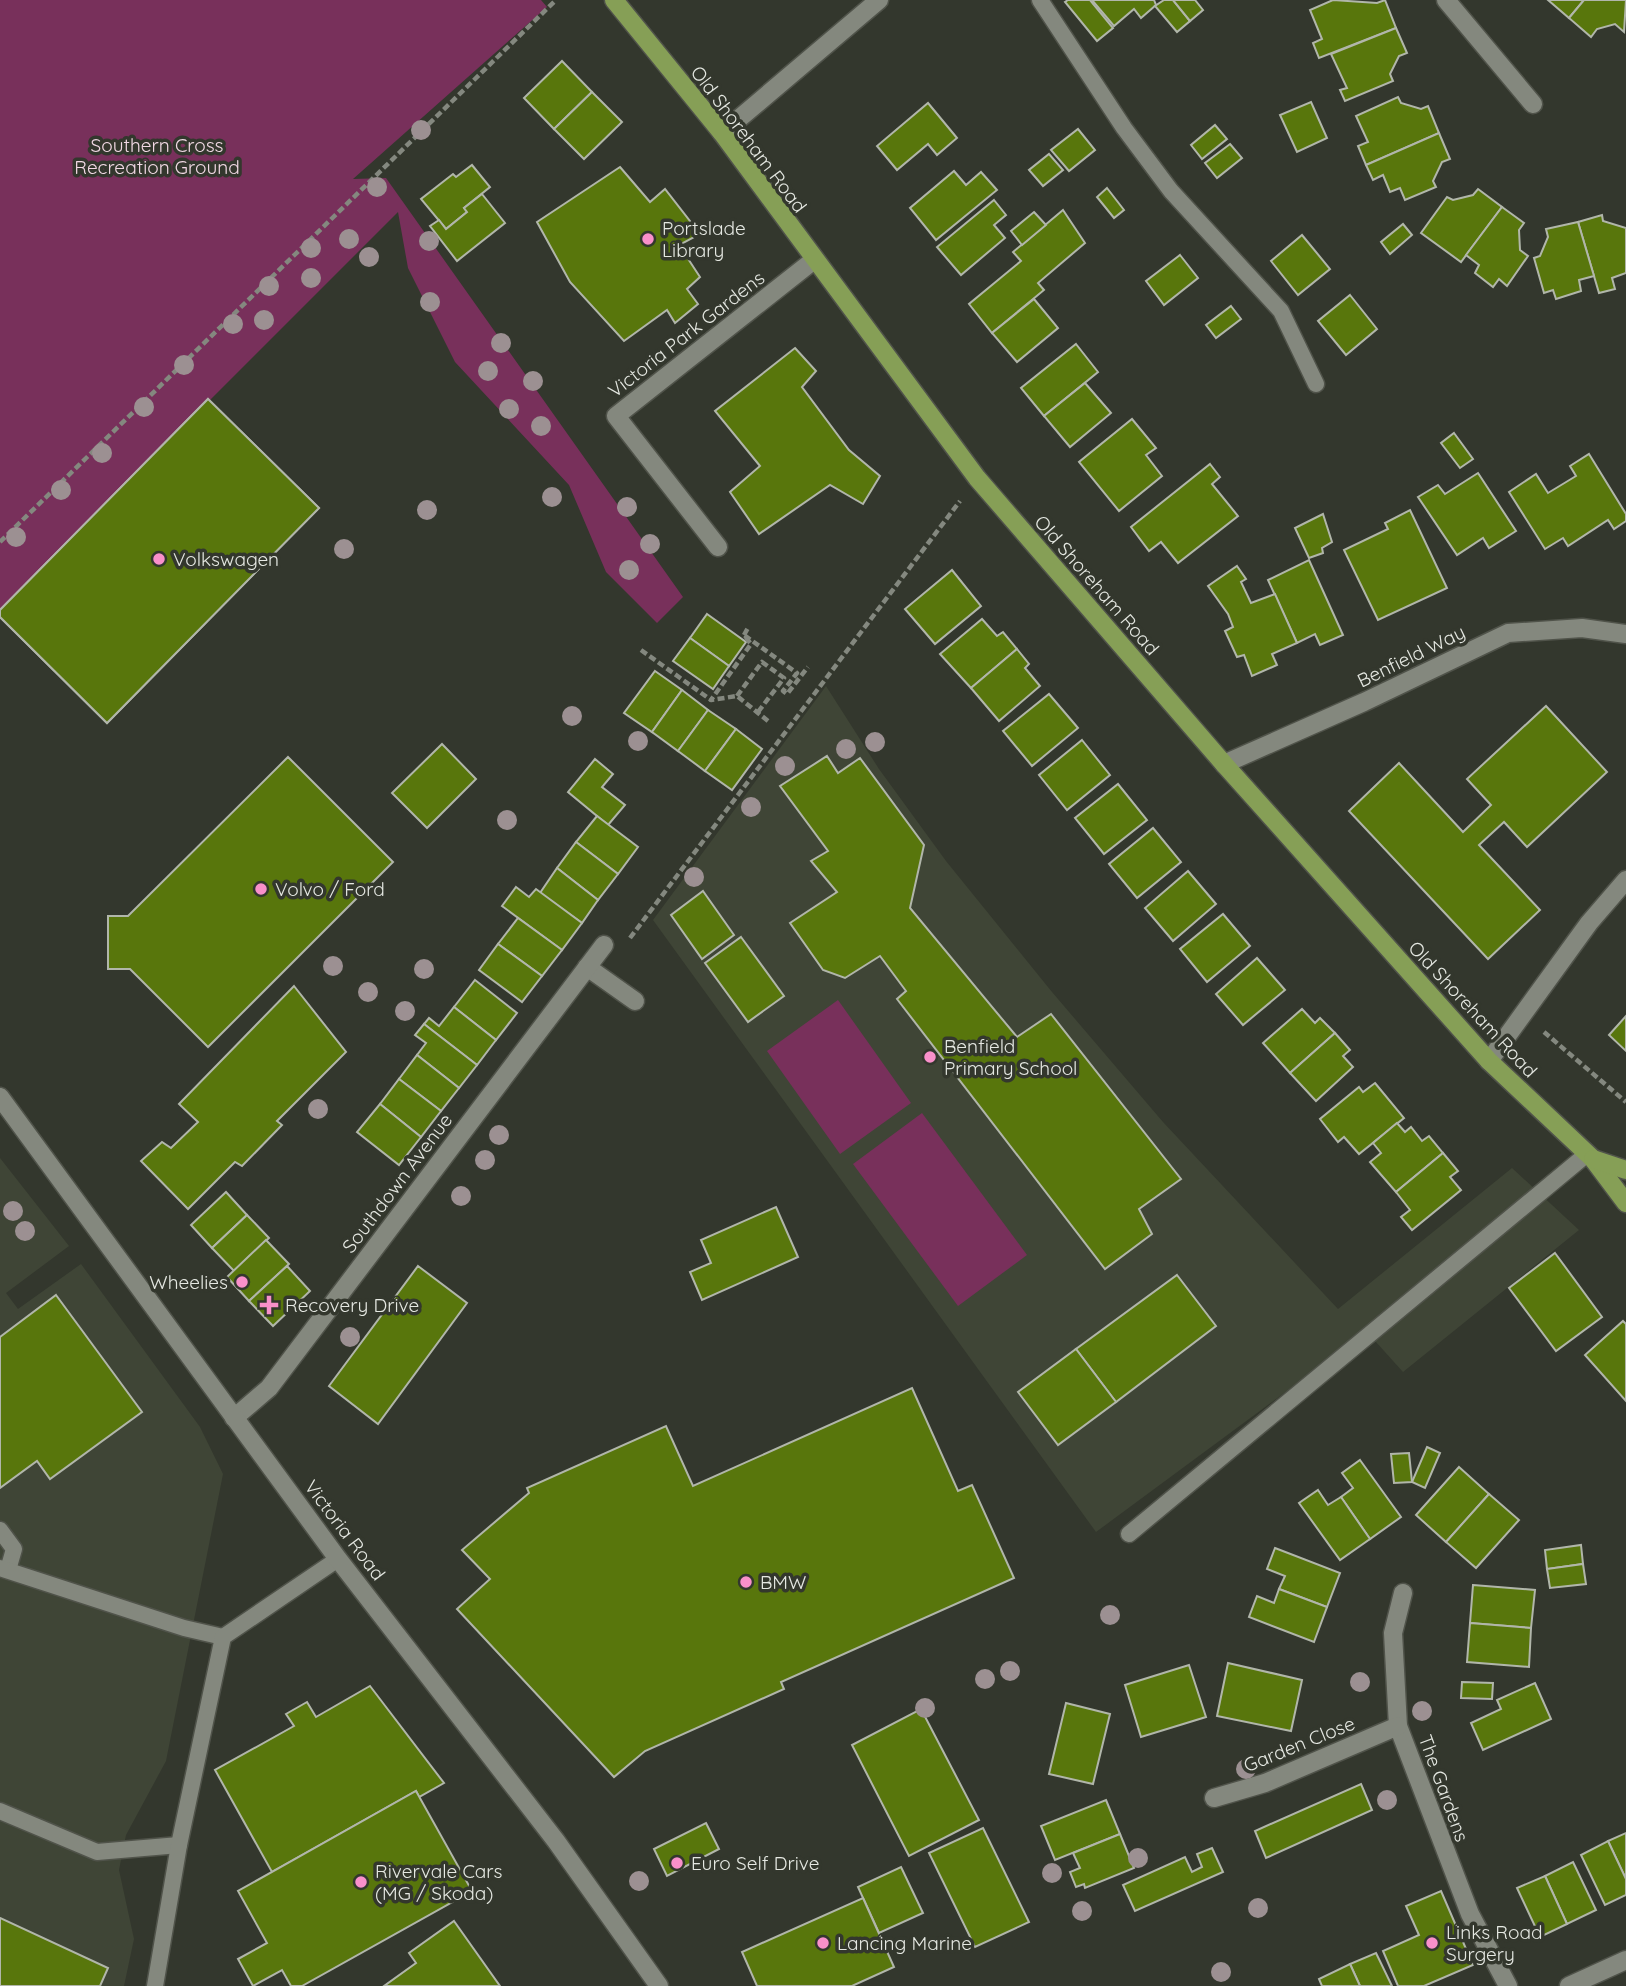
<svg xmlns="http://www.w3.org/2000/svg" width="1626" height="1986" font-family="Quicksand,sans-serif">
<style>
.built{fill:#3f4536}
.green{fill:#78305b}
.building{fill:#58760c;stroke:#b1b6aa;stroke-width:2}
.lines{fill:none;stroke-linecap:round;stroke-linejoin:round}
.service-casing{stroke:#50534a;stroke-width:19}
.minor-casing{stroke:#50534a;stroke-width:21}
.secondary-casing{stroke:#50534a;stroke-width:21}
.primary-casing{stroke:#50534a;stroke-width:21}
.path{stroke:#84887f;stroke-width:4.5;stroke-dasharray:7 3.5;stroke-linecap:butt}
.service{stroke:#84887e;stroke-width:16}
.minor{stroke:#84887e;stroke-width:18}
.secondary{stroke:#84887e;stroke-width:18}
.primary{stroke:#869f56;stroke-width:18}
.tree{fill:#9c9092}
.poi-dot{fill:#f990ca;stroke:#33372d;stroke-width:2.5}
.labels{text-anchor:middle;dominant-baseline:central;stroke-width:7;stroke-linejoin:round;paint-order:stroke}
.street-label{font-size:19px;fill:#e5e8e2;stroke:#33372d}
.park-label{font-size:19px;fill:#f2d9e5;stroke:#33372d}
.poi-label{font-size:19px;fill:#e5e8e2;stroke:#33372d;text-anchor:start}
</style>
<rect width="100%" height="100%" fill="#33372d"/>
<g class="built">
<polygon points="826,686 879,769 946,861 1052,992 1163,1122 1338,1309 1512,1168 1579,1230 1403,1372 1367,1332 1096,1532 653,920"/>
<polygon points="0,1158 69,1246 6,1293 18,1309 81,1264 200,1427 223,1474 166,1761 126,1835 119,1870 134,1939 124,1986 0,1986"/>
</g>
<g class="green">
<polygon points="0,0 541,0 547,7 353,179 386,178 683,597 657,623 606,572 569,485 455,362 408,268 398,212 0,610"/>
<polygon points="838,1000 911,1103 840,1154 767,1051"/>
<polygon points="922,1113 1027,1255 958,1306 853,1164"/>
</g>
<g class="building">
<polygon points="1068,0 1090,0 1113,28 1097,41 1065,2"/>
<polygon points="1092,0 1154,0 1156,5 1141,18 1134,9 1114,26"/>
<polygon points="1164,0 1173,0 1190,21 1177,32 1155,6"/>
<polygon points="1173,0 1195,0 1203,10 1190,21"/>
<polygon points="1333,0 1377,3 1385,0 1396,28 1319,58 1313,43 1322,39 1310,10"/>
<polygon points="1548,0 1584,0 1569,18"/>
<polygon points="1584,0 1626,0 1624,32 1615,24 1597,29 1591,37 1569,18"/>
<polygon points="1396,28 1407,53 1399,56 1390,74 1393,81 1345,101 1340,90 1347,88 1331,54"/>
<polygon points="562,61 592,92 554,129 524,98"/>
<polygon points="592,92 622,122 584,159 554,129"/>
<polygon points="1398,97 1401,103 1421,109 1428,106 1439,133 1366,165 1358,146 1368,142 1356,116"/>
<polygon points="1311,102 1327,138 1297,152 1280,115"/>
<polygon points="928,103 957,138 937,155 928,144 897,170 877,146"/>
<polygon points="1215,125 1227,139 1202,159 1191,145"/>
<polygon points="1078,129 1095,150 1069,171 1051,150"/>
<polygon points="1439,133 1450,159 1442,162 1433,181 1436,187 1405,200 1400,188 1390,192 1383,175 1373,180 1366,165"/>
<polygon points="1230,144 1242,158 1217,178 1205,163"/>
<polygon points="1049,154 1063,170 1043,186 1029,170"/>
<polygon points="472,165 490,187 464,208 467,212 446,229 421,199 453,174 456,177"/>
<polygon points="620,167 650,202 665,189 700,234 679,245 700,277 687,289 698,304 675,323 667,310 624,341 570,282 537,222"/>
<polygon points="954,171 966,185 981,172 997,190 936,240 910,208"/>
<polygon points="1107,188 1124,210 1114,218 1097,197"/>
<polygon points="1478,189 1502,207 1461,262 1421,233 1447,197 1453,200 1473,195"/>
<polygon points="482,194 505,223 457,261 430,226 439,220 446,229 467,212 464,208"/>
<polygon points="994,200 1006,215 994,225 1005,238 961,275 937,247"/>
<polygon points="1502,207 1524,223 1519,230 1520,250 1528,256 1507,286 1499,279 1493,287 1475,273 1479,265 1466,255"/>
<polygon points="1063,210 1085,243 1038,283 1044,290 992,333 969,304 1021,261 1013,252"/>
<polygon points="1034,212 1046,225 1022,245 1011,231"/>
<polygon points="1602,215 1603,221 1626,228 1626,273 1612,278 1615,289 1599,293 1578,222"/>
<polygon points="1578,222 1594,276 1579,280 1581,291 1556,299 1553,290 1544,293 1534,258 1540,256 1548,237 1546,229"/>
<polygon points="1403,224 1412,235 1390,254 1381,242"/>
<polygon points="1302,235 1330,269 1298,295 1271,261"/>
<polygon points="1180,255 1198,278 1164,305 1146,281"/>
<polygon points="1350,295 1377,329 1346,355 1318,321"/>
<polygon points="1034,299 1058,328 1017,362 992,333"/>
<polygon points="1231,306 1241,319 1216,338 1206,325"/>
<polygon points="1076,344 1098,372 1044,416 1021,388"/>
<polygon points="795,348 816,371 802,387 849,450 880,476 863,504 830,485 759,534 730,492 760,466 715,411"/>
<polygon points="1085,383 1111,413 1070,447 1044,416"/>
<polygon points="208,399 319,508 107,723 0,617 0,610"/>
<polygon points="208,399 319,508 107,723 0,617 0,610"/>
<polygon points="1132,419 1156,448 1146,455 1162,476 1119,511 1079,462"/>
<polygon points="1454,433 1473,459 1460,468 1441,443"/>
<polygon points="1589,454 1626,514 1626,521 1614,529 1608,520 1568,546 1563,538 1545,549 1509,492 1536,474 1548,493 1576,476 1570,466"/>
<polygon points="1210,464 1220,477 1212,484 1238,516 1178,563 1161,542 1149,551 1131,527"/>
<polygon points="1478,473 1516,531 1489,548 1483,538 1457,555 1418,497 1438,485 1445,494"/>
<polygon points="1410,510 1447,588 1378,620 1344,550 1388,529 1385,523"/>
<polygon points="1323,514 1332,542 1322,548 1323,553 1309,558 1295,528"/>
<polygon points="1309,560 1343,635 1320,645 1315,634 1297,643 1268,580"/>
<polygon points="1237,566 1246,579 1241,582 1251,603 1275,594 1297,643 1272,654 1277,665 1252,676 1244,655 1237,657 1225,631 1233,627 1228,614 1208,586"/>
<polygon points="952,570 981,606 935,644 905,609"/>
<polygon points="707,614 746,642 729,666 690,638"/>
<polygon points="982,619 997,636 1003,632 1017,649 971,688 940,654"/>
<polygon points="690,638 729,666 713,689 673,661"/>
<polygon points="1017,649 1029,664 1025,668 1040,686 999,721 971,688"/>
<polygon points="655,671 682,690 652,732 624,713"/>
<polygon points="682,690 708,710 678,751 652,732"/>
<polygon points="1049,694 1078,728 1032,766 1003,731"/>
<polygon points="1546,706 1607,772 1527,847 1504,822 1479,845 1540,910 1488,959 1349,811 1399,763 1463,832 1491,805 1467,779"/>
<polygon points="708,710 736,729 705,771 678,751"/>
<polygon points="736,729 762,749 732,790 705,771"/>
<polygon points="1082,740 1110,775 1067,810 1039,775"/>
<polygon points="442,744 476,779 427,828 392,793"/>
<polygon points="827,756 838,773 860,758 924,845 910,908 1017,1037 1051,1014 1181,1179 1139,1209 1152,1234 1105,1269 897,999 906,991 880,956 845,978 823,970 790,923 837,892 811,861 828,851 780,786"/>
<polygon points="288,757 393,862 208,1047 130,969 108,969 108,916 128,916"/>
<polygon points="595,759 613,774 602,787 625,805 608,825 568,792"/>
<polygon points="1118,784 1147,820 1104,854 1075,818"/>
<polygon points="597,816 638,847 618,874 576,842"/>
<polygon points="1153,828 1181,862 1137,898 1109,864"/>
<polygon points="576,842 618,874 598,900 557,868"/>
<polygon points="557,868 598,900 582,923 540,893"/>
<polygon points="1188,871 1216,904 1173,941 1145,908"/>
<polygon points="516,887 529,897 536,889 582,923 562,950 502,906"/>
<polygon points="703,891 734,935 702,959 671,915"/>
<polygon points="1223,914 1250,946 1207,982 1180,949"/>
<polygon points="518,918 562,950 542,976 498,944"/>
<polygon points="741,937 784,996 748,1022 705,963"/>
<polygon points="498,944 542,976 522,1002 479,970"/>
<polygon points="1257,958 1285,990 1243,1025 1216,994"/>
<polygon points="475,980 517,1013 496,1040 454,1007"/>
<polygon points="294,986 346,1052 277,1121 282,1125 242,1166 235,1162 188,1209 141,1161 162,1142 171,1148 198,1122 179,1104"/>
<polygon points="454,1007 496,1040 477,1065 424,1024 429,1018 439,1026"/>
<polygon points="1302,1009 1315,1023 1320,1018 1335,1033 1290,1073 1263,1043"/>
<polygon points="1626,1016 1626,1051 1609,1035"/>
<polygon points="424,1024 477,1065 459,1088 417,1055 426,1043 415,1035"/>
<polygon points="1335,1033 1350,1050 1343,1056 1353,1067 1316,1101 1290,1073"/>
<polygon points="417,1055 459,1088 441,1111 399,1079"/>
<polygon points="399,1079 441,1111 421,1137 380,1104"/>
<polygon points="1375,1083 1404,1118 1359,1154 1344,1137 1338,1142 1320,1119 1359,1087 1363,1092"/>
<polygon points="380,1104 421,1137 399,1165 357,1132"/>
<polygon points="1397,1123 1405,1132 1411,1127 1422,1141 1429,1136 1443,1153 1396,1192 1370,1162 1381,1153 1373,1143"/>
<polygon points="1443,1153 1458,1171 1450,1177 1461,1190 1412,1230 1401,1217 1410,1210 1396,1192"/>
<polygon points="226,1192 247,1215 212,1248 191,1225"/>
<polygon points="776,1207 798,1257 702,1300 690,1272 711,1263 701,1240"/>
<polygon points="247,1215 269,1238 234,1271 212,1248"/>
<polygon points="266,1240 289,1264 249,1301 227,1277"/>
<polygon points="1555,1253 1602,1317 1556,1351 1509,1288"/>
<polygon points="287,1266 310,1291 273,1326 249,1301"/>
<polygon points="418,1266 467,1303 378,1424 329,1386"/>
<polygon points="1177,1275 1216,1326 1116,1402 1076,1349"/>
<polygon points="56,1295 142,1412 50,1479 37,1461 0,1488 0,1337"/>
<polygon points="1623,1321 1626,1324 1626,1401 1585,1355"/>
<polygon points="1076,1349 1116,1402 1058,1445 1018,1392"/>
<polygon points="912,1388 958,1491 972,1485 1014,1578 781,1682 784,1689 645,1751 614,1777 457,1609 490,1579 462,1550 529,1493 527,1488 666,1426 693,1486"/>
<polygon points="1427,1447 1440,1453 1425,1488 1412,1482"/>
<polygon points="1409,1453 1412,1482 1394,1483 1391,1454"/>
<polygon points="1360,1460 1401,1517 1370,1539 1341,1497 1353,1488 1342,1473"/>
<polygon points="1459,1467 1489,1494 1446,1542 1416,1515"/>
<polygon points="1318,1490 1328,1505 1341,1497 1370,1539 1340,1560 1299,1503"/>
<polygon points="1489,1494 1519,1520 1476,1568 1446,1542"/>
<polygon points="1581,1545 1583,1564 1547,1569 1545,1550"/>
<polygon points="1275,1548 1340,1573 1327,1607 1279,1589 1285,1576 1267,1569"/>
<polygon points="1583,1564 1586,1584 1550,1588 1547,1569"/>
<polygon points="1473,1585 1535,1590 1531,1628 1470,1623"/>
<polygon points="1279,1589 1327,1607 1314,1642 1249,1617 1257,1596 1274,1603"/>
<polygon points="1470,1623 1531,1628 1529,1667 1467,1662"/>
<polygon points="1228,1663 1302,1680 1291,1731 1217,1716"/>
<polygon points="1189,1665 1206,1717 1141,1737 1125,1685"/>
<polygon points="1462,1682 1493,1683 1492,1699 1461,1698"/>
<polygon points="1535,1683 1551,1719 1483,1750 1471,1723 1501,1709 1497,1700"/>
<polygon points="370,1686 444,1783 419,1797 416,1791 272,1872 215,1770 294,1726 286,1714 307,1702 316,1717"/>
<polygon points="1066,1703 1110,1714 1093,1784 1049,1774"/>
<polygon points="921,1709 979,1820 909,1856 852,1745"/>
<polygon points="1361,1784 1372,1810 1266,1858 1255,1831"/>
<polygon points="416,1791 472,1891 302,1986 291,1986 282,1970 253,1986 238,1959 267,1943 238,1891"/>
<polygon points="1106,1800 1120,1834 1055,1860 1041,1826"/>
<polygon points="706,1823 719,1849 667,1876 654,1849"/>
<polygon points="983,1828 1029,1922 975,1947 929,1853"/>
<polygon points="1626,1833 1626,1879 1608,1841"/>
<polygon points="1120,1834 1134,1868 1085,1888 1084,1884 1076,1887 1070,1872 1080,1868 1073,1853"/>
<polygon points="1608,1841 1626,1879 1626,1895 1605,1905 1581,1855"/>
<polygon points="1212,1848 1223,1872 1135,1911 1123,1885 1185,1857 1192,1872 1202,1867 1197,1854"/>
<polygon points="1573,1862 1596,1910 1567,1924 1545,1876"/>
<polygon points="901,1867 923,1913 879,1933 858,1887"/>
<polygon points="1545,1876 1567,1924 1540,1937 1517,1888"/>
<polygon points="1441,1891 1473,1965 1424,1986 1398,1986 1383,1951 1419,1935 1406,1906"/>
<polygon points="863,1898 894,1967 852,1986 757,1986 742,1952"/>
<polygon points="0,1918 108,1968 100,1986 0,1986"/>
<polygon points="454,1921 500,1986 384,1986 416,1963 409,1953"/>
<polygon points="1376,1953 1392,1986 1360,1986 1350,1964"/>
<polygon points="1350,1964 1360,1986 1322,1986 1319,1979"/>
</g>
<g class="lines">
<g class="service-casing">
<g id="service">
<polyline points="1040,0 1124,128 1171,191 1281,311 1316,384"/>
<polyline points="0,1530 14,1549 8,1570"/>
<polyline points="1129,1534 1587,1154"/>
<polyline points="0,1568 184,1628 223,1637"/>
<polyline points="0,1811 97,1852 179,1845"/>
<polyline points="155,1986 179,1845 223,1637 338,1559"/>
</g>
</g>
<g class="minor-casing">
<g id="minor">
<polyline points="1446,0 1533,104"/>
<polyline points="722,133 879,0"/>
<polyline points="718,547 616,416 814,260"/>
<polyline points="1224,764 1364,702 1508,633 1582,628 1626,634"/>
<polyline points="587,967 635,1001"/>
<polyline points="1489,1061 1589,923 1626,880"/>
<polyline points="234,1418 269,1388 604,945"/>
<polyline points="1403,1593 1393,1633 1398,1726 1470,1914 1508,1986"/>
<polyline points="1214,1798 1265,1783 1398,1726"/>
<polyline points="1569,1986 1626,1960"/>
</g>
</g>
<g class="secondary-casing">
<polyline id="secondary" points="0,1097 338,1559 556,1841 659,1986"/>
</g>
<g class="primary-casing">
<g id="primary">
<polyline points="614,0 722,133 977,478 1224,764 1489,1061 1593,1159 1626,1203"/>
<polyline points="1593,1159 1626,1170"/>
</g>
</g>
<g class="path">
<polyline points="0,542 556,0"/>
<polyline points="744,635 749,626"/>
<polyline points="641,650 711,700"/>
<polyline points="737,696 762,662 784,678 758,712"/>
<polyline points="768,721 737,696 711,700 751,644 744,635 797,673 783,691 787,694 808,667"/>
<polyline points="630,938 960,501"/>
<polyline points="1544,1032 1626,1102"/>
</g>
<use href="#service" class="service"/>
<use href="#minor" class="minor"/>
<use href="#secondary" class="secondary"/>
<use href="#primary" class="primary"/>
</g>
<g class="tree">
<circle cx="421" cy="130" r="10"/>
<circle cx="377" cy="187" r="10"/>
<circle cx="349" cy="239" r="10"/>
<circle cx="429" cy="241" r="10"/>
<circle cx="311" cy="248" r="10"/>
<circle cx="369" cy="257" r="10"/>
<circle cx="311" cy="278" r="10"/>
<circle cx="269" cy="286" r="10"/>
<circle cx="430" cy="302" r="10"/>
<circle cx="264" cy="320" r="10"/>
<circle cx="233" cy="324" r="10"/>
<circle cx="501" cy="343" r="10"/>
<circle cx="184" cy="365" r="10"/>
<circle cx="488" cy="371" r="10"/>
<circle cx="533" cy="381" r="10"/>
<circle cx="144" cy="407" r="10"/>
<circle cx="509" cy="409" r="10"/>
<circle cx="541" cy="426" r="10"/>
<circle cx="102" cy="453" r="10"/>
<circle cx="61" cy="490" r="10"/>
<circle cx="552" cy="497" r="10"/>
<circle cx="627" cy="507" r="10"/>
<circle cx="427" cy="510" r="10"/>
<circle cx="16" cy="537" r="10"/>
<circle cx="650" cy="544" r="10"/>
<circle cx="344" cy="549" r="10"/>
<circle cx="629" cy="570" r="10"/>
<circle cx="572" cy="716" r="10"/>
<circle cx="638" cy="741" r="10"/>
<circle cx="875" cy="742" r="10"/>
<circle cx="846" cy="749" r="10"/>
<circle cx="785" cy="766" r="10"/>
<circle cx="751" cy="807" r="10"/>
<circle cx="507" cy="820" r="10"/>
<circle cx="694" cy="877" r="10"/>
<circle cx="333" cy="966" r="10"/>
<circle cx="424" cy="969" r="10"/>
<circle cx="368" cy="992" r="10"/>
<circle cx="405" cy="1011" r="10"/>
<circle cx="318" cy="1109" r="10"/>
<circle cx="499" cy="1135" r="10"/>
<circle cx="485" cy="1160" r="10"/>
<circle cx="461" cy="1196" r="10"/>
<circle cx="13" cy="1211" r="10"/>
<circle cx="25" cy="1231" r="10"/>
<circle cx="350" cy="1337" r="10"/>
<circle cx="1110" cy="1615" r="10"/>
<circle cx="1010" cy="1671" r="10"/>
<circle cx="985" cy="1679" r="10"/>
<circle cx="1360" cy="1682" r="10"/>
<circle cx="925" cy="1708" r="10"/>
<circle cx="1422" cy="1711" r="10"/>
<circle cx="1246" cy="1769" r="10"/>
<circle cx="1387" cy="1800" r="10"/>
<circle cx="1138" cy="1858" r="10"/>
<circle cx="1052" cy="1873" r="10"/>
<circle cx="639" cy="1881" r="10"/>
<circle cx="1258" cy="1908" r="10"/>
<circle cx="1082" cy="1911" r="10"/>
<circle cx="1221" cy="1972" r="10"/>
</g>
<g class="poi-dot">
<circle cx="648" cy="239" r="7"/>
<circle cx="159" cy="559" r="7"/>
<circle cx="261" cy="889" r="7"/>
<circle cx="930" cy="1057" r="7"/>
<circle cx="242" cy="1282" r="7"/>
<path d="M265.5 1294.5h7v7h7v7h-7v7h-7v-7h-7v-7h7z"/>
<circle cx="746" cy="1582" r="7"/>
<circle cx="677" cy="1863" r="7"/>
<circle cx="361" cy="1882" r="7"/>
<circle cx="823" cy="1943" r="7"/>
<circle cx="1432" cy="1943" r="7"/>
</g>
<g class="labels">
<g class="street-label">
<text transform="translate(749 139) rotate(53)">Old Shoreham Road</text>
<text transform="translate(686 334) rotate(-38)">Victoria Park Gardens</text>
<text transform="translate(1097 585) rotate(49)">Old Shoreham Road</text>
<text transform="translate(1411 656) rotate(-26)">Benfield Way</text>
<text transform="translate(1473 1009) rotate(47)">Old Shoreham Road</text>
<text transform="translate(397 1183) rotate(-53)">Southdown Avenue</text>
<text transform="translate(345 1530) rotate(53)">Victoria Road</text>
<text transform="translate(1299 1744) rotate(-22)">Garden Close</text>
<text transform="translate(1444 1788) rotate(70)">The Gardens</text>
</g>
<g class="park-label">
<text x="157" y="145">Southern Cross<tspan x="157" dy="22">Recreation Ground</tspan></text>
</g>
<g class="poi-label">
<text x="662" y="228">Portslade<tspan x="662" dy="22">Library</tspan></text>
<text x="173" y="559">Volkswagen</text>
<text x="275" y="889">Volvo / Ford</text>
<text x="944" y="1046">Benfield<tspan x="944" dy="22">Primary School</tspan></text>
<text x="228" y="1282" text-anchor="end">Wheelies</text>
<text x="285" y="1305">Recovery Drive</text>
<text x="760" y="1582">BMW</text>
<text x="691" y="1863">Euro Self Drive</text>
<text x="375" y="1871">Rivervale Cars<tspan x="375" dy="22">(MG / Skoda)</tspan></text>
<text x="1446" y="1932">Links Road<tspan x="1446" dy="22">Surgery</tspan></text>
<text x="837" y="1943">Lancing Marine</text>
</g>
</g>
</svg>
